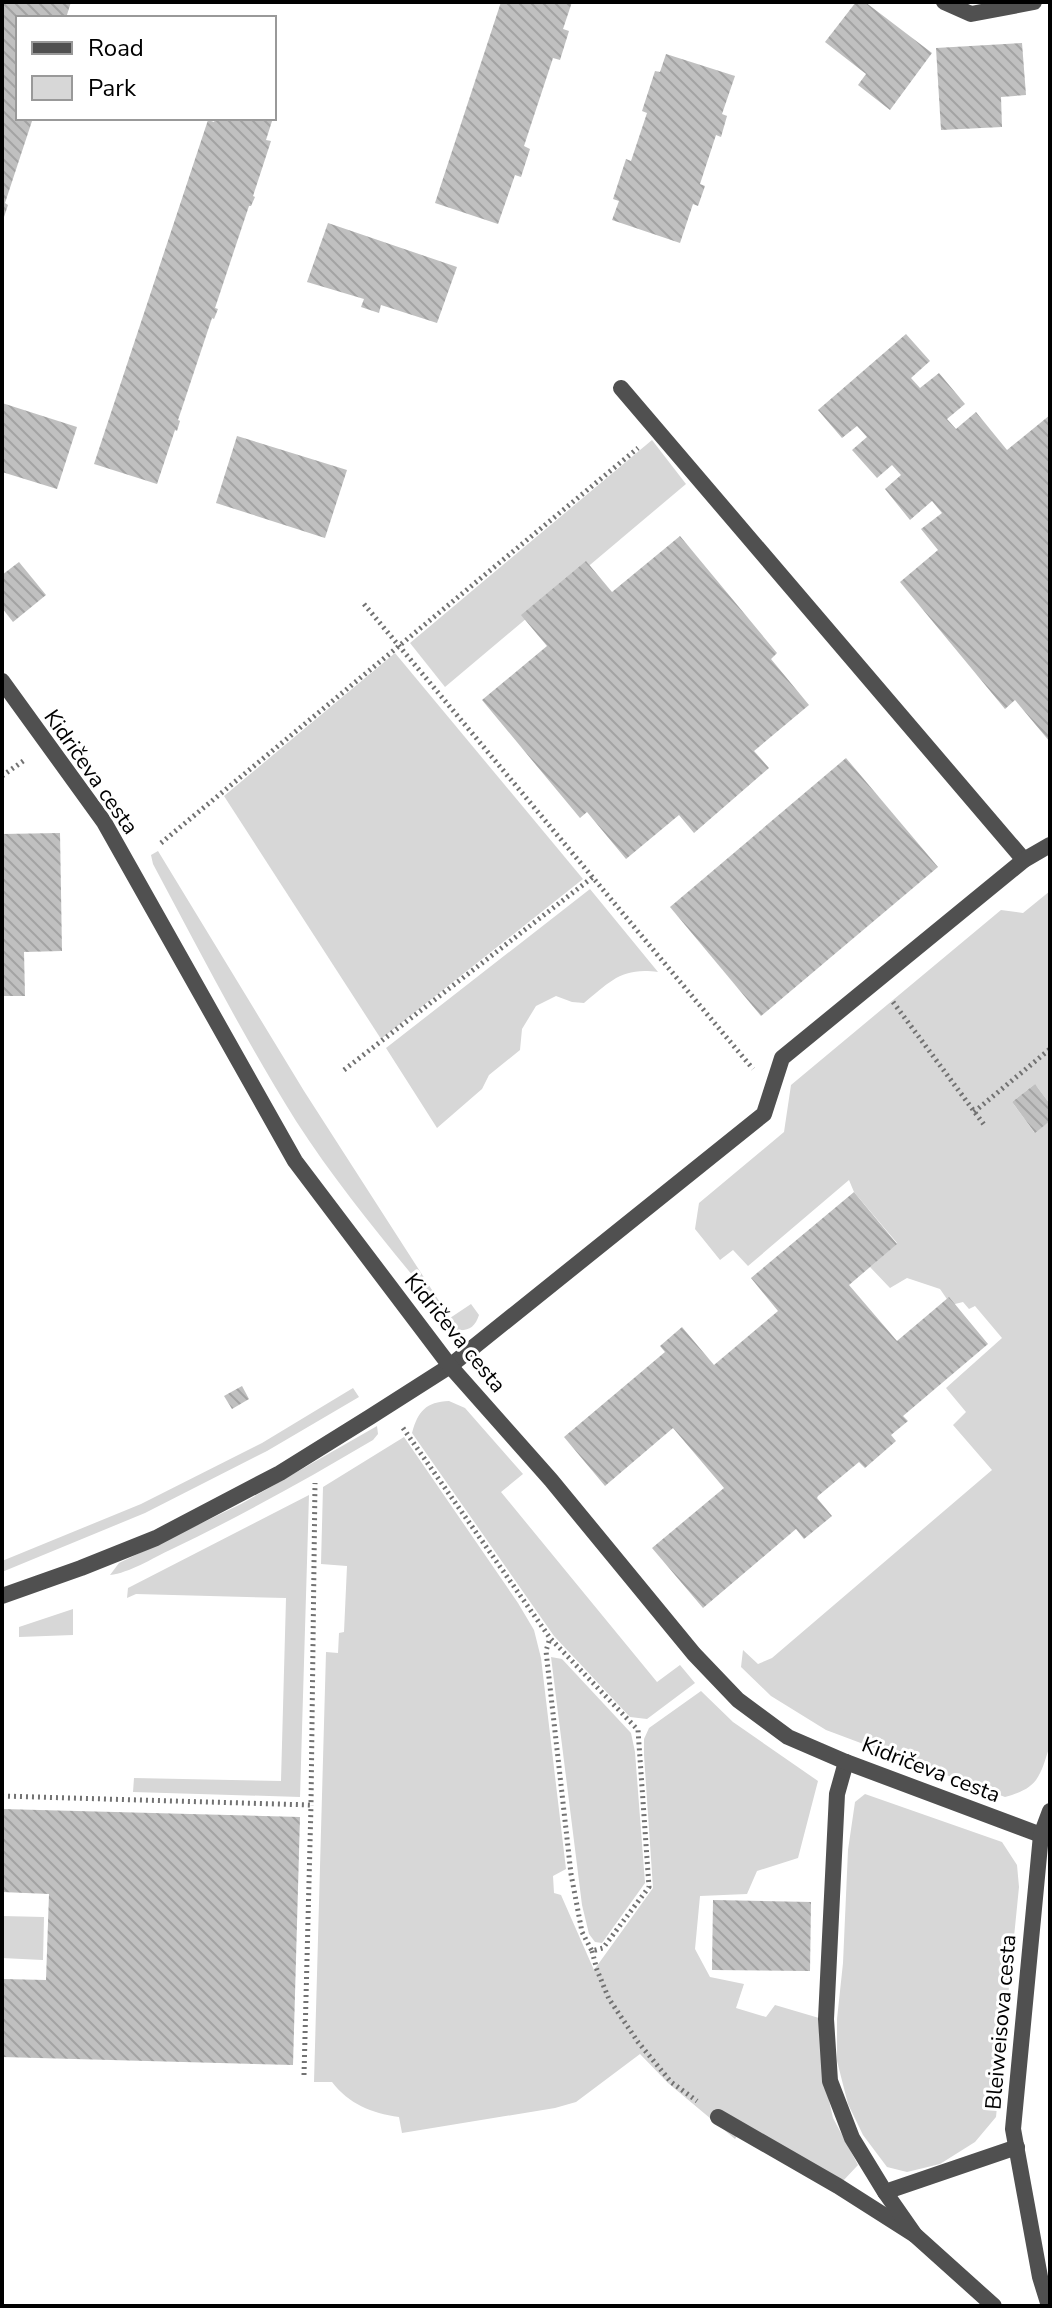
<svg xmlns="http://www.w3.org/2000/svg" width="1052" height="2308" font-family="'Nunito Sans',sans-serif">
<style>
.green{fill:#d7d7d7}
.building{fill:url(#building-back-hatch)}
.lines{fill:none;stroke-linecap:round;stroke-linejoin:round}
.path{stroke:#727272;stroke-width:5;stroke-dasharray:2 4;stroke-linecap:butt}
.service{stroke:#505050;stroke-width:16}
.minor{stroke:#505050;stroke-width:16}
.labels{text-anchor:middle;dominant-baseline:central;stroke-width:6;stroke-linejoin:round;paint-order:stroke}
.street-label{font-size:22px;fill:#000;stroke:#fff}
</style>
<defs>
<pattern id="building-back-hatch" width="6" height="6" patternUnits="userSpaceOnUse" patternTransform="scale(2)"><rect width="6" height="6" fill="#c0c0c0"/><path d="M-1 5l2 2M0 0l6 6M5-1l2 2" fill="none" stroke="#a3a3a3"/></pattern>
</defs>
<rect width="100%" height="100%" fill="#fff"/>
<g class="green">
<polygon points="652,440 686,484 445,687 410,643"/>
<polygon points="395,653 583,879 381,1039 224,796"/>
<path d="M158,851L304,1091L450,1318L471,1304L479,1315C475,1327 469,1331 457,1330L449,1320C397,1256 341,1191 296,1121C244,1038 199,950 153,864L151,855Z"/>
<path d="M590,889L658,972C621,967 610,982 584,1003L572,1002L556,996L536,1006L522,1029L520,1050L489,1075L482,1089L437,1128L386,1048Z"/>
<path d="M1050,891V1104L1035,1084L1012,1102L1034,1132L1050,1121V1745C1040,1776 1039,1788 1005,1797L826,1730L771,1696L741,1667L743,1650L758,1664L772,1658L992,1470L953,1425L966,1412L946,1388L1002,1338L975,1306L969,1309L963,1302L951,1305L940,1289L907,1278L890,1288L870,1267L897,1243L854,1192L849,1180L748,1266L733,1250L720,1260L695,1229L699,1203L784,1132L791,1085L1001,910L1023,913Z"/>
<polygon points="353,1388 359,1397 267,1451 145,1513 2,1572 2,1561 141,1504 262,1443"/>
<path d="M449,1401L465,1408L523,1474L501,1492L657,1682L680,1665L695,1683L647,1719L630,1717L554,1636L412,1433C418,1411 426,1402 449,1401Z"/>
<path d="M377,1426L378,1434L373,1440C307,1479 241,1516 172,1549C153,1558 129,1573 110,1575L119,1563L241,1504Z"/>
<path d="M404,1437L518,1603L534,1630L541,1658L566,1869L553,1876L554,1893L561,1895L594,1970L653,1888L644,1755V1739L649,1728L701,1691L733,1722L818,1781L798,1858L757,1871L747,1894L700,1896L695,1949L710,1977L744,1984L736,2008L766,2017L775,2005L819,2018L823,2074L833,2118L858,2165L842,2182L744,2126L735,2139L668,2083L640,2054L576,2102L555,2108L402,2133L399,2117C371,2113 349,2104 332,2082H314L326,1652L338,1653L339,1633L344,1632L347,1566L321,1564L323,1487Z"/>
<polygon points="309,1495 300,1797 133,1792 134,1778 281,1781 286,1598 136,1594 127,1598 128,1588"/>
<polygon points="73,1609 73,1635 19,1637 19,1627"/>
<polygon points="551,1657 562,1659 631,1733 635,1752 645,1883 602,1943 595,1942 589,1934 582,1905"/>
<polygon points="865,1794 1002,1842 1017,1865 1019,1887 996,2117 975,2142 940,2164 907,2172 887,2167 863,2135 848,2104 837,2061 837,2019 843,1963 848,1850 855,1802"/>
<polygon points="2,1916 44,1917 43,1960 2,1958"/>
</g>
<g class="building">
<polygon points="2,2 71,2 66,18 18,18 18,118 33,118 5,203 8,205 3,220"/>
<polygon points="501,2 572,2 563,29 569,31 560,60 553,58 524,146 530,149 521,177 515,175 498,224 435,203"/>
<polygon points="856,2 865,2 932,53 890,110 858,85 866,74 825,42"/>
<polygon points="1022,43 1026,95 1001,97 1002,127 941,130 936,48"/>
<polygon points="666,54 735,76 722,114 727,116 721,137 716,135 700,184 705,186 698,206 693,204 680,243 612,220 619,201 613,199 626,159 631,161 647,113 642,111 655,71 660,72"/>
<polygon points="216,118 273,118 266,140 271,141 253,196 255,197 251,206 249,206 215,308 218,309 214,319 212,318 178,420 180,421 177,431 175,430 157,484 94,464 208,120 214,122"/>
<polygon points="328,223 457,267 437,323 381,305 379,313 361,307 364,299 307,282"/>
<polygon points="906,334 930,361 911,378 920,388 939,373 965,404 947,419 956,429 976,412 1007,450 1050,415 1050,742 1015,700 1005,709 900,582 938,550 921,529 942,513 932,501 910,520 885,489 901,475 892,465 877,478 852,450 867,437 857,426 842,438 818,410"/>
<polygon points="2,403 77,427 57,489 2,472"/>
<polygon points="237,436 347,470 325,538 216,503"/>
<polygon points="680,536 777,653 771,659 809,705 754,751 769,768 694,833 679,815 626,859 587,812 580,818 482,700 547,646 521,615 586,561 612,592"/>
<polygon points="19,562 46,595 13,622 2,608 2,575"/>
<polygon points="846,758 938,867 761,1016 670,907"/>
<polygon points="60,833 62,951 24,952 25,996 2,996 2,834"/>
<polygon points="1035,1084 1050,1104 1050,1121 1035,1133 1012,1102"/>
<polygon points="854,1192 897,1244 849,1285 897,1341 949,1297 988,1344 903,1416 908,1421 891,1435 896,1441 865,1468 859,1462 818,1496 817,1498 832,1516 804,1539 796,1529 703,1608 652,1548 724,1488 673,1428 605,1486 564,1437 665,1352 660,1346 682,1327 714,1365 778,1311 751,1278"/>
<polygon points="242,1386 249,1399 232,1409 224,1396"/>
<polygon points="2,1809 300,1817 293,2065 2,2057 2,1979 46,1980 49,1894 2,1892"/>
<polygon points="713,1900 811,1902 810,1971 712,1970"/>
</g>
<g class="lines">
<g class="path">
<polyline points="364,604 753,1069"/>
<polyline points="2,776 26,759"/>
<polyline points="161,843 638,448"/>
<polyline points="893,1002 985,1126"/>
<polyline points="344,1070 593,877"/>
<polyline points="974,1112 1050,1049"/>
<polyline points="403,1428 550,1638 638,1730 649,1887 603,1948 592,1951 582,1932 571,1874 546,1651 550,1638"/>
<polyline points="2,1796 311,1805 315,1483"/>
<polyline points="592,1951 597,1970 609,1999 638,2042 671,2082 697,2101"/>
<polyline points="304,2075 311,1805"/>
</g>
<g class="service">
<polyline points="621,388 1024,860"/>
<polyline points="2,1596 81,1568 156,1538 280,1473 370,1417 450,1366 764,1114 782,1058 1024,860 1050,845"/>
<polyline points="846,1762 837,1794 826,2019 830,2081 852,2138 885,2192 1017,2147"/>
<polyline points="718,2117 838,2186 915,2235"/>
<polyline points="885,2192 915,2235 994,2306"/>
</g>
<g class="minor">
<polyline points="944,2 971,14 1034,2"/>
<polyline points="2,681 104,822 295,1161 450,1366 551,1480 694,1654 738,1700 788,1737 846,1762 1041,1835"/>
<polyline points="1049,2306 1040,2277 1013,2129 1041,1835 1050,1811"/>
</g>
</g>
<g class="labels">
<g class="street-label">
<text transform="translate(91 772) rotate(55)">Kidričeva cesta</text>
<text transform="translate(455 1333) rotate(51)">Kidričeva cesta</text>
<text transform="translate(931 1770) rotate(21)">Kidričeva cesta</text>
<text transform="translate(1001 2022) rotate(-85)">Bleiweisova cesta</text>
</g>
</g>
<rect width="1052" height="2308" fill="none" stroke="#000000" stroke-width="8"/>
<rect x="16" y="16" width="260" height="104" fill="#ffffff" stroke="#999999" stroke-width="2"/>
<rect x="32" y="42" width="40" height="12" fill="#505050" stroke="#999999" stroke-width="2"/>
<text x="88" y="56" font-size="24" fill="#000000">Road</text>
<rect x="32" y="76" width="40" height="24" fill="#d7d7d7" stroke="#999999" stroke-width="2"/>
<text x="88" y="96" font-size="24" fill="#000000">Park</text>
</svg>
